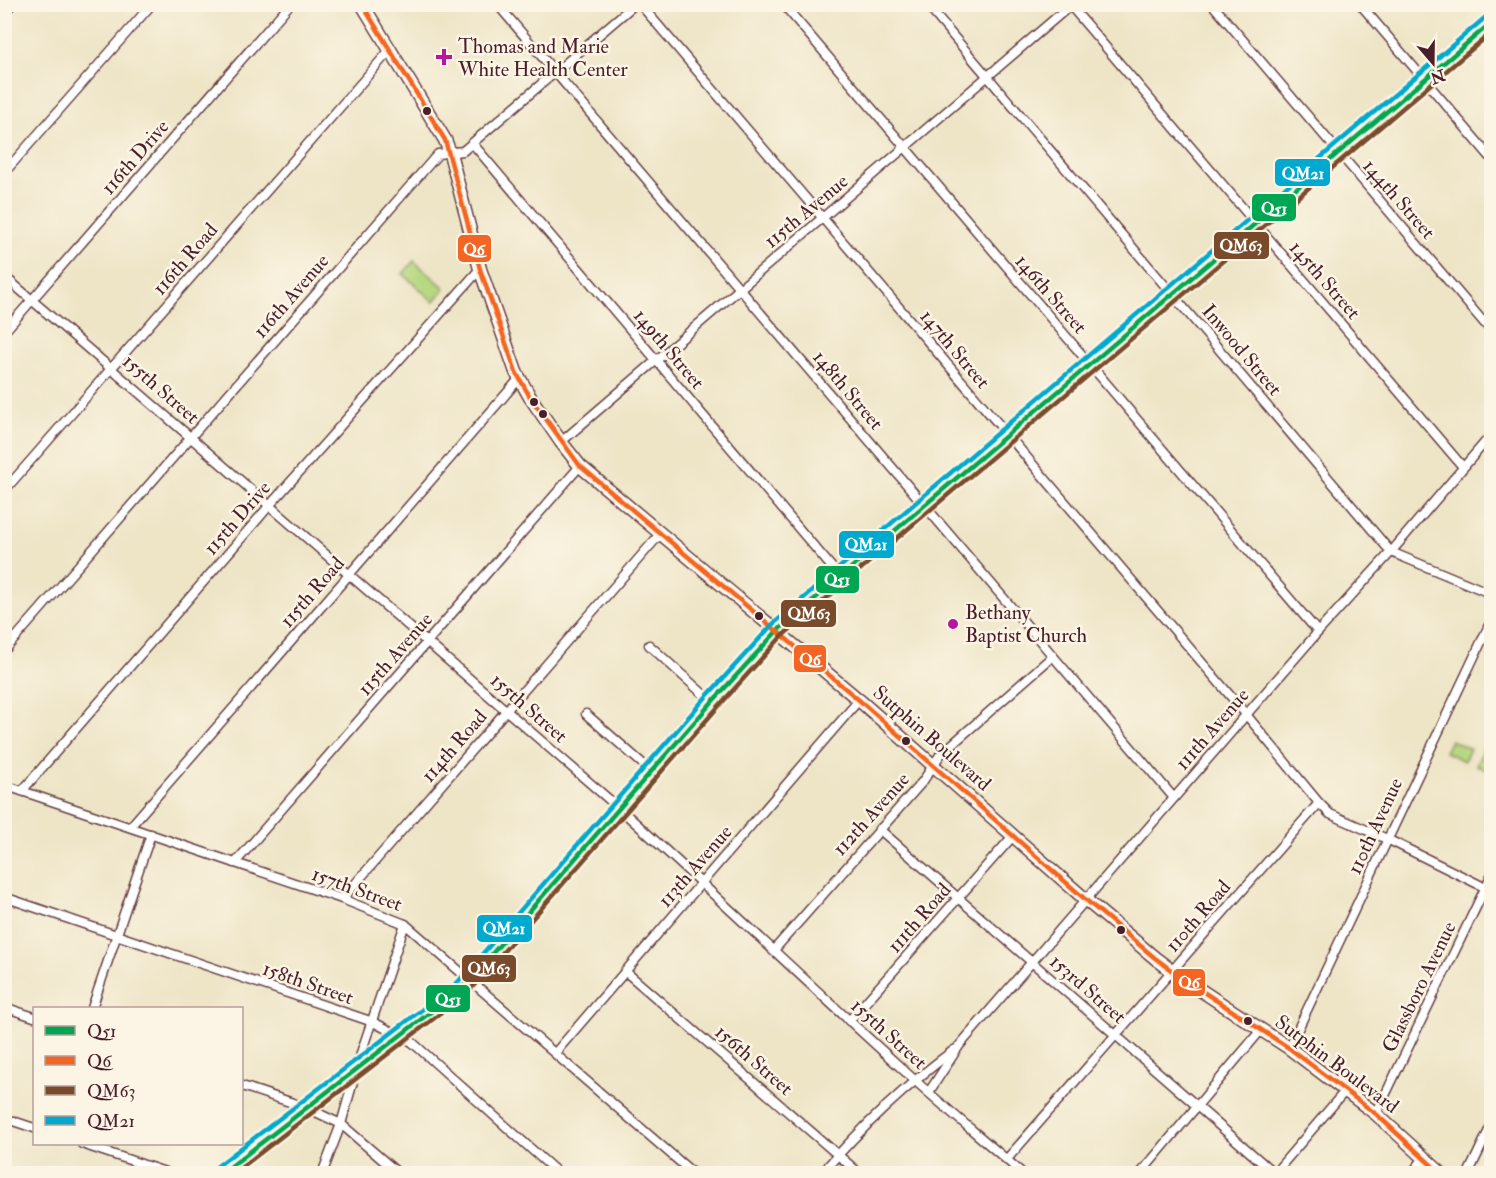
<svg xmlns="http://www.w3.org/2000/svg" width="1496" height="1178" font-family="'IM FELL Double Pica',serif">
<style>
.green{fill:#b6d880;stroke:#807c56;stroke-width:1.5}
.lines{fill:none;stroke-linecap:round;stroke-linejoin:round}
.street-casing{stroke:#633d42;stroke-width:11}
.secondary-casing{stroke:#633d42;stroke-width:15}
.street{stroke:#fff;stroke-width:8}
.secondary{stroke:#fff;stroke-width:12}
.bus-1-casing{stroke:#fcf5e5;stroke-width:9}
.bus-2-casing{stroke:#fcf5e5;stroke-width:9}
.bus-3-casing{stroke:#fcf5e5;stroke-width:9}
.bus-4-casing{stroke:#fcf5e5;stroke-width:9}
.bus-1{stroke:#00a651;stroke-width:4.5}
.bus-2{stroke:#f26522;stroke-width:4.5}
.bus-3{stroke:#7a4b2a;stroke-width:4.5}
.bus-4{stroke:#00a9ce;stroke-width:4.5}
.poi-dot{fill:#b5179e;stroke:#fcf5e5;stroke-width:2}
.bus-dot{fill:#4a1f2b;stroke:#fcf5e5;stroke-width:2}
.labels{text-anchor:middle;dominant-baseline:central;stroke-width:5;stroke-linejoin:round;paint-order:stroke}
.poi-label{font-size:20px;fill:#4a1f2b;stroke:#fcf5e5;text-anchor:start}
.street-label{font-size:20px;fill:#4a1f2b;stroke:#fcf5e5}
.line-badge{stroke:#fcf5e5;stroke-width:2}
.badge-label{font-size:16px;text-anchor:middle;font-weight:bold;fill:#fff}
</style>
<rect width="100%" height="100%" fill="#fcf5e5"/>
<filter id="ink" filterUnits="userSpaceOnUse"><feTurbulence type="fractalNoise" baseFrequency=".0167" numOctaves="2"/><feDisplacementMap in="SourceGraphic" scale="12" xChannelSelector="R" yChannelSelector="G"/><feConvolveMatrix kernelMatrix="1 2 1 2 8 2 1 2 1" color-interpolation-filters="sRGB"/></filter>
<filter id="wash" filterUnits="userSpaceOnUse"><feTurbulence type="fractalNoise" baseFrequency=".008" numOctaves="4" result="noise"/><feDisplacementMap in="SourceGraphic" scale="24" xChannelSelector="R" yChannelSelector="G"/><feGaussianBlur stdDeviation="1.35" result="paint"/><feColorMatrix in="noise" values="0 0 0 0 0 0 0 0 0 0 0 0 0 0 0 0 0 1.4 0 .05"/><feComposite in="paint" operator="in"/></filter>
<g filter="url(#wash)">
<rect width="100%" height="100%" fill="#eee5c7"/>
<g class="green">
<polygon points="414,261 445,288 434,302 403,274"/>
<polygon points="1451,740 1470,749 1464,761 1445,752"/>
<polygon points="1487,743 1491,745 1491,773 1476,765"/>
</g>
</g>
<g filter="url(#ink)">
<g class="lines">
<g class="street-casing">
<g id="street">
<polyline points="497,4 1174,798"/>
<polyline points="640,4 1239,706 1319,803 1330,814 1387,839 1492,891"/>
<polyline points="783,4 1318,632"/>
<polyline points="926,4 1391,552 1492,594"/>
<polyline points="1069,4 1463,467"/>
<polyline points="1212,4 1492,332"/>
<polyline points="1360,4 1492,159"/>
<polyline points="4,13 12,4"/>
<polyline points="473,144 840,577"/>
<polyline points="4,173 152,4"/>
<path d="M4,276L620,809C714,893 805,981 899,1066C939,1103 982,1138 1023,1174"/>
<polyline points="4,332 290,4"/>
<polyline points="561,442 1072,4"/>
<polyline points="4,491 390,50"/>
<polyline points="649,645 712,702"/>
<polyline points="4,651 438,154 463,151 635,4"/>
<polyline points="586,714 652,772"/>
<polyline points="4,785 342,899 405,924 694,1174"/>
<polyline points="22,791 270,505 480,269"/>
<polyline points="130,827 519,379"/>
<polyline points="879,829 1275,1174"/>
<polyline points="235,863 580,466"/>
<polyline points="4,897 373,1022 412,1042 559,1174"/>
<polyline points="342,899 661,533"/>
<polyline points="773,951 923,781 940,755 1053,656"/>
<polyline points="626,972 860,1174"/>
<polyline points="4,1007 34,1017"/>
<polyline points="92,1008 151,834"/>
<polyline points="849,1021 1013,836"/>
<polyline points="1289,1048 1492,619"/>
<polyline points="555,1053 859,700"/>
<polyline points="242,1086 305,1107 341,1124 399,1174"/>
<polyline points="929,1092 959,1046 1318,632 1391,552 1492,434"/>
<polyline points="1376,1114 1492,874"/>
<polyline points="4,1118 34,1128"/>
<polyline points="82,1144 171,1174"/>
<polyline points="1007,1159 1319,803"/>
<polyline points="322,1174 341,1124 362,1050 405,924"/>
<path d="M821,1174C861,1128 905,1086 954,1050"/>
<polyline points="1140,1174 1261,1030"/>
<polyline points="1274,1174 1345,1091"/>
<polyline points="1411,1174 1425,1157"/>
<polyline points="1468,1174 1492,1124"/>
</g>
</g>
<g class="secondary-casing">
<g id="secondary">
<polyline points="362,4 445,140 450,153 480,269 516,372 530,397 561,442 580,466 859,700 1086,900 1155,958 1179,976 1289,1048 1376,1114 1442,1174"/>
<polyline points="220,1174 463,987 712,702 777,631 1492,22"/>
</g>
</g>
<use href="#street" class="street"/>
<use href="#secondary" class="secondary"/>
<g class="bus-1-casing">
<polyline id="bus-1" points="221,1174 463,987 712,702 777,631 1492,22"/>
</g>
<g class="bus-2-casing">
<polyline id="bus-2" points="362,4 445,140 480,269 516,372 530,397 580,466 859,700 1086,900 1155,958 1179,976 1289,1048 1376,1114 1441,1174"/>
</g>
<g class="bus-3-casing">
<polyline id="bus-3" points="233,1174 468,992 718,707 782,636 1492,32"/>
</g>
<g class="bus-4-casing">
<polyline id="bus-4" points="215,1168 458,982 706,697 772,625 1487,16"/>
</g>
<use href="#bus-1" class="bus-1"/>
<use href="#bus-2" class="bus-2"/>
<use href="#bus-3" class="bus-3"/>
<use href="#bus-4" class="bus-4"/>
</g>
</g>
<g class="poi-dot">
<path d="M441 48h6v6h6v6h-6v6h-6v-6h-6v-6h6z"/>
<circle cx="953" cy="624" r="6"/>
</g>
<g class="bus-dot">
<circle cx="427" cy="111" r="5"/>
<circle cx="534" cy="402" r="5"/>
<circle cx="543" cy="414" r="5"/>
<circle cx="759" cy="616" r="5"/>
<circle cx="906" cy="741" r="5"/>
<circle cx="1121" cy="930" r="5"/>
<circle cx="1248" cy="1021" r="5"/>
</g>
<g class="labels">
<g class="poi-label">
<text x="458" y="46">Thomas and Marie<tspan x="458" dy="23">White Health Center</tspan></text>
<text x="965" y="612">Bethany<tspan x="965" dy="23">Baptist Church</tspan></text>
</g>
<g class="street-label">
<text transform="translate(135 157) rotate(-49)">116th Drive</text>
<text transform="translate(1399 199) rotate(49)">144th Street</text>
<text transform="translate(806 211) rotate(-40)">115th Avenue</text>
<text transform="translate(185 259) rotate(-49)">116th Road</text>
<text transform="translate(1325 280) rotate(49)">145th Street</text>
<text transform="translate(1051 294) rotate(49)">146th Street</text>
<text transform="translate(291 296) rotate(-49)">116th Avenue</text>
<text transform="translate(669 349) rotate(50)">149th Street</text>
<text transform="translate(955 349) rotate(50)">147th Street</text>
<text transform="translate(1242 350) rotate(50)">Inwood Street</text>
<text transform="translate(161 389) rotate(41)">155th Street</text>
<text transform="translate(848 390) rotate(50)">148th Street</text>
<text transform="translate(237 518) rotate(-49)">115th Drive</text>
<text transform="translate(312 592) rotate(-49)">115th Road</text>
<text transform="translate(395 654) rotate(-49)">115th Avenue</text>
<text transform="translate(529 708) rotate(41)">155th Street</text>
<text transform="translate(1212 729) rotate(-49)">111th Avenue</text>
<text transform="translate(932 738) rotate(41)">Sutphin Boulevard</text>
<text transform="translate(454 746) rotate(-49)">114th Road</text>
<text transform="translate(871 814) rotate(-48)">112th Avenue</text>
<text transform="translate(1375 826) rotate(-65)">110th Avenue</text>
<text transform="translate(695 866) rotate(-49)">113th Avenue</text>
<text transform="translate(357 889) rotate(20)">157th Street</text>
<text transform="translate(1198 916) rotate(-49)">110th Road</text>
<text transform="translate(919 918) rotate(-49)">111th Road</text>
<text transform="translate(308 983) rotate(19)">158th Street</text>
<text transform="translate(1419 987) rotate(-64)">Glassboro Avenue</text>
<text transform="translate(1088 989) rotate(41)">153rd Street</text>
<text transform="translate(889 1034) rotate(42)">155th Street</text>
<text transform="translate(754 1060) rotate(41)">156th Street</text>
<text transform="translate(1337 1064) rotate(37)">Sutphin Boulevard</text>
</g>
</g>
<g class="line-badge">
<rect x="1274" y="158" width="57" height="29" rx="6" fill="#00a9ce"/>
<rect x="1251" y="193" width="46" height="29" rx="6" fill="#00a651"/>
<rect x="1213" y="231" width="57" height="29" rx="6" fill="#7a4b2a"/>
<rect x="457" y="234" width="35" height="29" rx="6" fill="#f26522"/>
<rect x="838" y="530" width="57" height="29" rx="6" fill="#00a9ce"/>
<rect x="815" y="565" width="45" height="29" rx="6" fill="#00a651"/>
<rect x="780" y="599" width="57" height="29" rx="6" fill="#7a4b2a"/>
<rect x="793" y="644" width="34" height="29" rx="6" fill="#f26522"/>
<rect x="476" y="914" width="57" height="29" rx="6" fill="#00a9ce"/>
<rect x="461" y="954" width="56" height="29" rx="6" fill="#7a4b2a"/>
<rect x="1172" y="968" width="34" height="29" rx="6" fill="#f26522"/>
<rect x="425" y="984" width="46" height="29" rx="6" fill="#00a651"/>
</g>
<g class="badge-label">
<text x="1303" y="179">QM21</text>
<text x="1274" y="214">Q51</text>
<text x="1241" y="251">QM63</text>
<text x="474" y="255">Q6</text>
<text x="866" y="550">QM21</text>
<text x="837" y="585">Q51</text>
<text x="809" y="619">QM63</text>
<text x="810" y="665">Q6</text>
<text x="504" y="934">QM21</text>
<text x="489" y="974">QM63</text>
<text x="1189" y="988">Q6</text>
<text x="448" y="1005">Q51</text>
</g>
<rect width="1496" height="1178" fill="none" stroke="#fcf5e5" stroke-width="24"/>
<rect x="33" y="1007" width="210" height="138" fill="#fcf5e5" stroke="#b59f9b" stroke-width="1.5"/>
<rect x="45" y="1026" width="30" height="9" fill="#00a651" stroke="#b59f9b" stroke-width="1.5"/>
<text x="87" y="1037" font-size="18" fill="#4a1f2b">Q51</text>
<rect x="45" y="1056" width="30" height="9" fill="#f26522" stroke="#b59f9b" stroke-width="1.5"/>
<text x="87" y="1067" font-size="18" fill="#4a1f2b">Q6</text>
<rect x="45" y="1086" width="30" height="9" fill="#7a4b2a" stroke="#b59f9b" stroke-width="1.5"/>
<text x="87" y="1097" font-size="18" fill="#4a1f2b">QM63</text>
<rect x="45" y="1116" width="30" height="9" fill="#00a9ce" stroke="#b59f9b" stroke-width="1.5"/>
<text x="87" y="1127" font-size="18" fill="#4a1f2b">QM21</text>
<g transform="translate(1433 63) rotate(160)" stroke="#fcf5e5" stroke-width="4.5" paint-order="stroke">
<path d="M0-4.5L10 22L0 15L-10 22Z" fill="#4a1f2b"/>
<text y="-9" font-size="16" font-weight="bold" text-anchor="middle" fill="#4a1f2b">N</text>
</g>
</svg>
